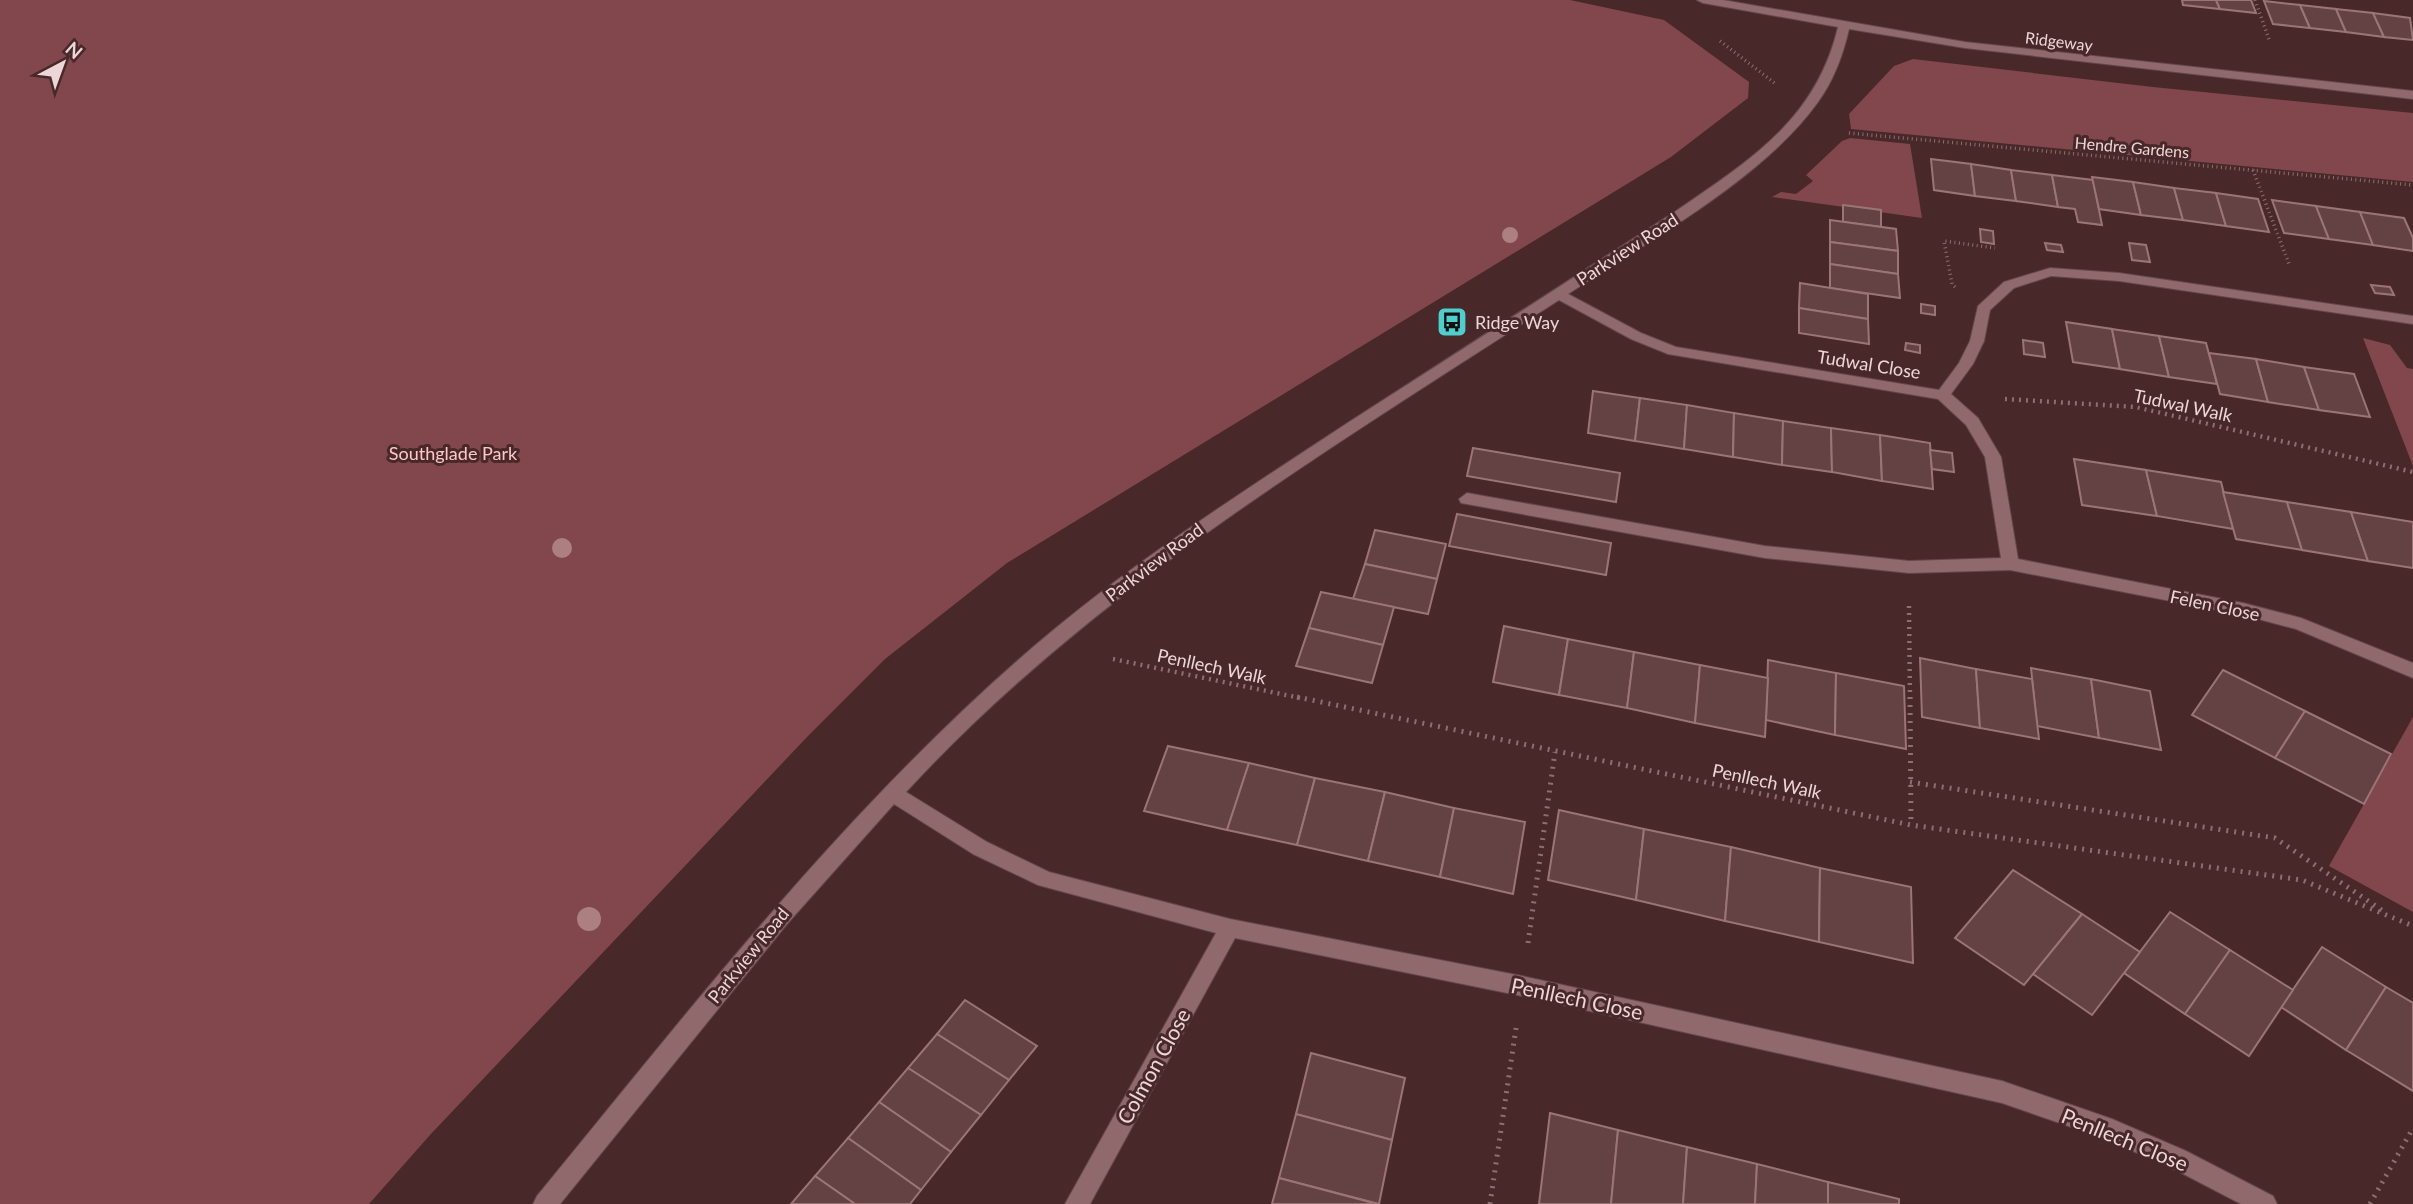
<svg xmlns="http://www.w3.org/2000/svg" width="2413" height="1204" font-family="Lato,sans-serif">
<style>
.green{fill:#81474c}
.building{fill:#644143;stroke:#9b7476;stroke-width:2}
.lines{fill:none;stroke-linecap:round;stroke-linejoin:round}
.minor-casing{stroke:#63474a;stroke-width:2}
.path-far2{stroke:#8c6f71;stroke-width:3.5;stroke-dasharray:1 3.5;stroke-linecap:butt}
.path-far1{stroke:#8c6f71;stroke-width:4.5;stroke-dasharray:2 5;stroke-linecap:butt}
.path{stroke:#8c6f71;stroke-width:5;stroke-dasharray:2 6;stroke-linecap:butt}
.minor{fill:#8f696b;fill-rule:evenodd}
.tree{fill:#ac7f81}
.labels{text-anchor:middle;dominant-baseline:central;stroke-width:6;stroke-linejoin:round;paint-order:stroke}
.far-street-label{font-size:16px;fill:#edd6d7;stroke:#49282a}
.street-label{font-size:18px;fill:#edd6d7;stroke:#49282a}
.poi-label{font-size:18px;fill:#edd6d7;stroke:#49282a;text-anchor:start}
.park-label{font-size:18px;fill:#fdc7c9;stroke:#49282a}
.near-street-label{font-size:21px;fill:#edd6d7;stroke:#49282a}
</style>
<rect width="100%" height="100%" fill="#49282a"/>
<g class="green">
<polygon points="0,0 1570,0 1664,20 1749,82 1748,98 1671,157 1007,563 885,659 808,736 430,1135 369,1204 0,1204"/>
<polygon points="1913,59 2153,87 2413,113 2413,182 1851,129 1849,114 1894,66"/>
<polygon points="1850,138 1910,144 1922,218 1772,197 1781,192 1796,194 1813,181 1806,175 1842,141"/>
<polygon points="2363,338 2390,345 2407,368 2413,369 2413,466"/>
<polygon points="2413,717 2413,912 2329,866"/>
</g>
<g class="building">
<polygon points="2182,0 2216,0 2220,9 2183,5"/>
<polygon points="2216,0 2251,0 2256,13 2220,9"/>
<polygon points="2264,1 2300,5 2310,28 2273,24"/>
<polygon points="2300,5 2336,9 2346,32 2310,28"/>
<polygon points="2336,9 2373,13 2384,37 2346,32"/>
<polygon points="2373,13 2410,18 2413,40 2384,37"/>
<polygon points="1931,159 1971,164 1975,196 1934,190"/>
<polygon points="1971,164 2011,170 2016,201 1975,196"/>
<polygon points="2011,170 2052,175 2058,207 2016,201"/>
<polygon points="2052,175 2093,180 2102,225 2078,222 2075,209 2058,207"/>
<polygon points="2092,177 2133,182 2141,215 2099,209"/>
<polygon points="2133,182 2174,188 2183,220 2141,215"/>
<polygon points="2174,188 2216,193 2226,226 2183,220"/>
<polygon points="2216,193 2258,199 2269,232 2226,226"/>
<polygon points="2272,200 2316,206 2329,239 2284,233"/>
<polygon points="1843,205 1881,210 1881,227 1843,222"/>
<polygon points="2316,206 2360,212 2373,245 2329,239"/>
<polygon points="2360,212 2404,218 2413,238 2413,251 2373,245"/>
<polygon points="1830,220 1896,229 1898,251 1830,242"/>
<polygon points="1980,229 1993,231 1994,244 1981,242"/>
<polygon points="1830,242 1898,251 1898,274 1830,264"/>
<polygon points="2045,243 2061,245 2063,252 2047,250"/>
<polygon points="2129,243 2146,245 2150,262 2132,260"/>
<polygon points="1830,264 1898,274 1900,298 1830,288"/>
<polygon points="1800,283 1868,294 1868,319 1799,308"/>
<polygon points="2371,285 2390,287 2394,295 2375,293"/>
<polygon points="1921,304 1935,306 1935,315 1921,313"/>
<polygon points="1799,308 1868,319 1869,344 1799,333"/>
<polygon points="2066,322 2112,329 2120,369 2073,362"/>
<polygon points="2112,329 2159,336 2169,377 2120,369"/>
<polygon points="2159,336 2206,343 2217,384 2169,377"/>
<polygon points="2023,340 2043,343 2045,357 2024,354"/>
<polygon points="1906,343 1920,345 1920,353 1905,350"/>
<polygon points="2209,353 2256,359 2268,402 2220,394"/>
<polygon points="2256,359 2304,367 2319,410 2268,402"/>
<polygon points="2304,367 2354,374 2370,417 2319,410"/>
<polygon points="1593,391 1640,398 1635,441 1588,433"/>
<polygon points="1640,398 1687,405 1684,449 1635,441"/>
<polygon points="1687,405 1734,413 1733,457 1684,449"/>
<polygon points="1734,413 1783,421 1782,465 1733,457"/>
<polygon points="1783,421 1831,428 1832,472 1782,465"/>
<polygon points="1831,428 1880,435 1882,481 1832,472"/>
<polygon points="1880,435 1930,443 1933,489 1882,481"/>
<polygon points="1473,448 1620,473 1616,502 1467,476"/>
<polygon points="1930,450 1952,453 1954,472 1932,469"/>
<polygon points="2074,459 2146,470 2157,516 2082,505"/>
<polygon points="2146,470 2221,482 2233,529 2157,516"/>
<polygon points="2223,492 2287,502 2302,550 2236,539"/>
<polygon points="2287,502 2351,512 2368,561 2302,550"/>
<polygon points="2351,512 2413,522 2413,568 2368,561"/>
<polygon points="1457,514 1611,543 1606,575 1449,546"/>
<polygon points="1375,530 1446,544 1437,579 1365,564"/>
<polygon points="1365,564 1437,579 1428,614 1353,599"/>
<polygon points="1321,592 1394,607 1383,645 1309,628"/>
<polygon points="1504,626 1568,639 1559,695 1493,682"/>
<polygon points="1309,628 1383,645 1372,683 1296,666"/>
<polygon points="1568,639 1634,652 1627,708 1559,695"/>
<polygon points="1634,652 1700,665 1695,723 1627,708"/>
<polygon points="1920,658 1976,669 1980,728 1922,717"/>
<polygon points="1768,660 1836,673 1835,735 1766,720"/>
<polygon points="1700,665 1768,678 1765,737 1695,723"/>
<polygon points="2031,668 2091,679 2099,738 2037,726"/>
<polygon points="1976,669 2032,679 2039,739 1980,728"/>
<polygon points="2223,670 2305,711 2275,758 2192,715"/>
<polygon points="1836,673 1904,686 1906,749 1835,735"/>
<polygon points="2091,679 2150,691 2161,750 2099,738"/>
<polygon points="2305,711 2391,754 2364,804 2275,758"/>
<polygon points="1168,746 1249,763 1227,830 1144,811"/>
<polygon points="1249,763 1315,778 1297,845 1227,830"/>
<polygon points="1315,778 1385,792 1368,861 1297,845"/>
<polygon points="1385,792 1454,808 1440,877 1368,861"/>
<polygon points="1454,808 1525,822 1513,894 1440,877"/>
<polygon points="1559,810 1644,829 1636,900 1548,880"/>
<polygon points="1644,829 1731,847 1725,921 1636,900"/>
<polygon points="1731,847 1820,868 1819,942 1725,921"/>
<polygon points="1820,868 1911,887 1913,963 1819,942"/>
<polygon points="2013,870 2082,914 2024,985 1955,938"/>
<polygon points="2170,912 2230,950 2185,1014 2124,973"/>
<polygon points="2082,914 2140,952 2092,1015 2033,974"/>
<polygon points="2322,947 2386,987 2346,1050 2281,1007"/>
<polygon points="2230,950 2293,990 2249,1056 2185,1014"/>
<polygon points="2386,987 2413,1003 2413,1091 2346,1050"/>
<polygon points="965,1000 1037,1046 1009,1080 937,1034"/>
<polygon points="937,1034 1009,1080 981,1115 908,1068"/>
<polygon points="1311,1053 1405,1078 1392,1140 1296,1114"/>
<polygon points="908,1068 981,1115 951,1152 879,1102"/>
<polygon points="879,1102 951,1152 921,1190 848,1138"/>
<polygon points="1550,1113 1618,1130 1611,1204 1539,1204"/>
<polygon points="1296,1114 1392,1140 1379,1204 1279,1178"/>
<polygon points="1618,1130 1687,1147 1683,1204 1611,1204"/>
<polygon points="848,1138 921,1190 910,1204 855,1204 815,1176"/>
<polygon points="1687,1147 1757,1164 1755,1204 1683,1204"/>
<polygon points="1757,1164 1828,1182 1828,1204 1755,1204"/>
<polygon points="815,1176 855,1204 791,1204"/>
<polygon points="1279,1178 1377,1204 1272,1204"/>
<polygon points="1828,1182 1899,1199 1899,1204 1828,1204"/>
</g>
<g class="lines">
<g class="minor-casing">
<path id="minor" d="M1697,0H1723L1965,42L2413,91V99L1965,48L1849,29C1843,55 1834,80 1818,102C1763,179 1647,242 1568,294L1641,333L1676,347L1939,390L1959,363L1970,341L1978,306L2004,282L2050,268L2119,273L2413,316V324L2119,281L2051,276L2014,288L1990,310L1984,341L1973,364L1951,394L1978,418L2001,457L2018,559L2243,603L2301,618L2413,663V678L2296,629L2243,615L2010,570L1909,573L1765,558L1461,503L1459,499L1467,493L1765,546L1909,561L2001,558L1985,457L1966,425L1938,399L1668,354L1631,339L1559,300C1330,449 1092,590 906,792L987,842L1049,872L1230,919L1522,976L2002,1081L2112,1119L2186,1151L2273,1196L2277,1204H2241L2170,1167L2100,1137L2002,1103L1522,996L1235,938L1090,1204H1065L1216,933L1038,885L973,854L894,804L787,924L560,1204H533L537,1196C693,1006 845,809 1032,648C1131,563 1241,493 1349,422C1458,352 1567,282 1676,211C1750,160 1816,120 1838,27L1703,3Z"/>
</g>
<g class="path-far2">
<polyline points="2255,0 2270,42"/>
<polyline points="1720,41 1777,85"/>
<polyline points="1849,133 2413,185"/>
<polyline points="2253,170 2289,264"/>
<polyline points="1955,287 1952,284 1944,241 1995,248"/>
</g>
<g class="path-far1">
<polyline points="2005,399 2136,407 2413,472"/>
<polyline points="1909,606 1910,699"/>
<polyline points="1113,659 1305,699"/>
</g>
<g class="path">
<polyline points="1297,697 1911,825 2302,880 2413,926"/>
<polyline points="1910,697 1911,825"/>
<polyline points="1910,782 2275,838 2383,911"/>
<polyline points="1528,943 1555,752"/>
<polyline points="1490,1204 1516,1028"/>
<polyline points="2370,1204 2413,1128"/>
</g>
<use href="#minor" class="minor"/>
</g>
<g class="tree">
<circle cx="1510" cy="235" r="8"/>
<circle cx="562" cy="548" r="10"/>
<circle cx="589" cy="919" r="12"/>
</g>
<defs>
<g id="bus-square" transform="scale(1.575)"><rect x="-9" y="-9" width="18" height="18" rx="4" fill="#52cdcd" stroke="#49282a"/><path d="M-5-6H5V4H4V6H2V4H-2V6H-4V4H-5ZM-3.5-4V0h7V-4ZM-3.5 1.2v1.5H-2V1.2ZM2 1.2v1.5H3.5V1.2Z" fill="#111"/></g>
</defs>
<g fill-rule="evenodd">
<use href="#bus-square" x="1452" y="322"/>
</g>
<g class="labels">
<g class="far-street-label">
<text transform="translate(2059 41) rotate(7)">Ridgeway</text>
<text transform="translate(2132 147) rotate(5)">Hendre Gardens</text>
</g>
<g class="street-label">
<text transform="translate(1627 249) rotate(-33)">Parkview Road</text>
<text transform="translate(1869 364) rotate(9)">Tudwal Close</text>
<text transform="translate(2183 405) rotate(12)">Tudwal Walk</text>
<text transform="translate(1154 562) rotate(-37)">Parkview Road</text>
<text transform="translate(2215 605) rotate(12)">Felen Close</text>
<text transform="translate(1212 666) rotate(12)">Penllech Walk</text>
<text transform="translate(1767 781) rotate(12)">Penllech Walk</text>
<text transform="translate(748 955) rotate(-51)">Parkview Road</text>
</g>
<g class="poi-label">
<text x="1475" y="322">Ridge Way</text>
</g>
<g class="park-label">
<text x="453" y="453">Southglade Park</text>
</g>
<g class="near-street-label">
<text transform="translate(1577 998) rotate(12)">Penllech Close</text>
<text transform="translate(1153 1066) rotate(-61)">Colmon Close</text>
<text transform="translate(2125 1139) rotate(22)">Penllech Close</text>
</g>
</g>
<g transform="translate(63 63) rotate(41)" stroke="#49282a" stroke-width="5" paint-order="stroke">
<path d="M0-5L12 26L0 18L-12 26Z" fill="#edd6d7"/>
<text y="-10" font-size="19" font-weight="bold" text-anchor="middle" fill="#edd6d7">N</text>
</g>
</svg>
